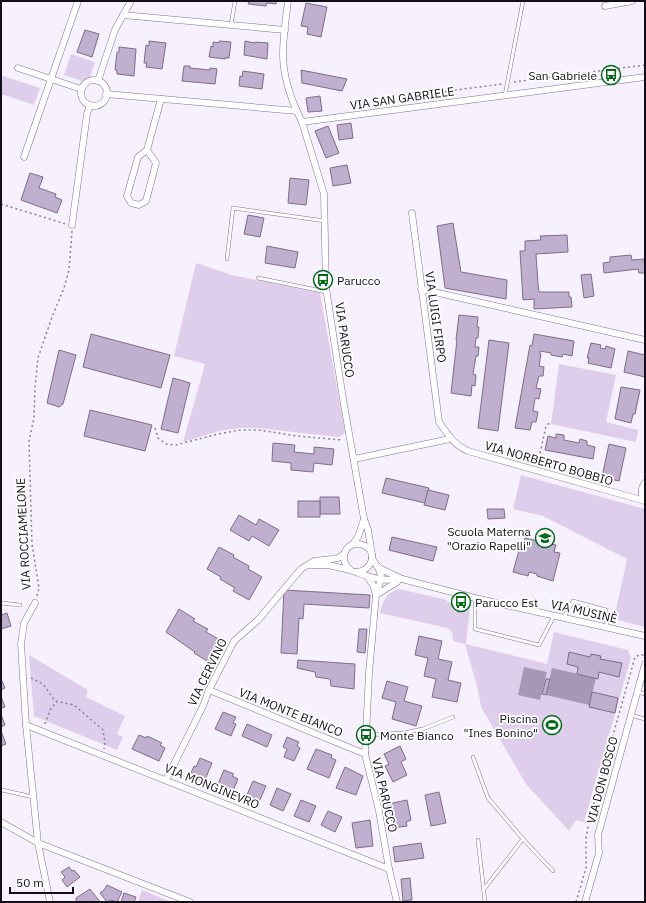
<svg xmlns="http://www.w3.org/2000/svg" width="646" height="903" font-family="'IBM Plex Sans',sans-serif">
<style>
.green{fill:#deceeb}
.water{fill:#a796b6}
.building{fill:#c0afce;stroke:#7c6d8a}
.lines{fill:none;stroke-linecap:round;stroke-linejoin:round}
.lane-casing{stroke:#81728f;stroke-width:4}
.street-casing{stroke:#81728f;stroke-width:7}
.path{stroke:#87818e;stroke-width:1.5;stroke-dasharray:2 3;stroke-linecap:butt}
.lane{stroke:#fff;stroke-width:3}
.street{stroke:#fff;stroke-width:6}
.labels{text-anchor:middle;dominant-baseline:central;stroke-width:3.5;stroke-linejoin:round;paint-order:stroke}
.poi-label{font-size:12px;fill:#130d18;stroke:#fff;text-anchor:end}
.street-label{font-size:12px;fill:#130d18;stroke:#fff}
</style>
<rect width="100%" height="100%" fill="#f7f0fe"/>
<g class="green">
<polygon points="71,54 95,62 90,77 82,81 64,75"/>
<polygon points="3,76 40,88 34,105 1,94 1,81"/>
<polygon points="196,263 232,275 320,293 345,432 343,435 338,437 257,428 239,428 219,431 183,442 205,364 174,356"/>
<polygon points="559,364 616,375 606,422 638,430 636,442 551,424"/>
<polygon points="521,475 645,509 645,627 614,619 627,559 543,516 513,509"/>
<path d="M399,589L447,600V602L463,606V604L470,606L466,644L547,664L554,632L628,650L631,658L584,822L576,820L569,831L526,784L481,707L478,690L465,644L453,641L452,632L447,628L380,613C383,601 386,592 399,589Z"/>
<polygon points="29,655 88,690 86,697 125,716 117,734 123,737 117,750 34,716"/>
<polygon points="142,890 171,902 138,902"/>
</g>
<g class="water">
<polygon points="524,667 547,672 540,700 518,695"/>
<polygon points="552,668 596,678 589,705 546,695"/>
</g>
<g class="building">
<polygon points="249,1 276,1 276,4 267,3 266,6 248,4"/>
<polygon points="306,3 327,7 321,37 307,34 308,27 301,26"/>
<polygon points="85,30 99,34 92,57 77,52"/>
<polygon points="149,41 166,43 162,69 146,67 147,63 144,63 146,45 149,46"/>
<polygon points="219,41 231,42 229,58 225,58 225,59 209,57 211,46 213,47 213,42 219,43"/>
<polygon points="245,41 255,43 255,42 268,43 267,59 244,55"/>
<polygon points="119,47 136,49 134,76 117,74 117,70 115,70 117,52 119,52"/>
<polygon points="184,66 190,66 190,68 210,70 210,68 217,69 215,84 182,81"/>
<polygon points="301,70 347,79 342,91 302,83"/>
<polygon points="243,71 264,74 262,89 239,86 240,76 242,77"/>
<polygon points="320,96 322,111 308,112 306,98"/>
<polygon points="351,123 353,138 339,140 337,125"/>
<polygon points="328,126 339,153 326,158 315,131"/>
<polygon points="347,165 351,183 333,186 330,168"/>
<polygon points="30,173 43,177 39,188 56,194 55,197 62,200 57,213 21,200"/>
<polygon points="290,178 309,180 306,205 288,203"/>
<polygon points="248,215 264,218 260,237 244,234"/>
<polygon points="453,223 461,272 507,280 506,299 445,288 437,226"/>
<polygon points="567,235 568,252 536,254 538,284 539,292 569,292 569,297 571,297 572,307 534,309 534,299 523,300 520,251 525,251 525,241 541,240 540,236"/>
<polygon points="267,246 298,252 295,268 265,263"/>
<polygon points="631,255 632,260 644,259 645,273 639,273 638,269 604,273 603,263 610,262 610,257"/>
<polygon points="591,274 594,296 584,298 581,275"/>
<polygon points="459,315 478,317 477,327 479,327 478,338 476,338 475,347 479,347 478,356 476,356 473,374 476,375 475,386 472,385 471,396 451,393 457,340 456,340"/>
<polygon points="91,334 170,355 161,388 83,367"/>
<polygon points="534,334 574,341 572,356 563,354 562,357 551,355 551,353 540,351 540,354 541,354 539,366 544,367 543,376 539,376 536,388 541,389 539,399 535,398 533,411 538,412 536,422 532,422 530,430 515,428 530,345 532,346"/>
<polygon points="489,340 509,343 498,431 478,428"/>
<polygon points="591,343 601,345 600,348 605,349 606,346 615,349 611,368 588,363 589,358 587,358"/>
<polygon points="59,350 76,355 63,404 59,407 47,403"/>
<polygon points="628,351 645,355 645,377 624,372"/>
<polygon points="173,378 190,383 178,433 161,429"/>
<polygon points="621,387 640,390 635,414 633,414 631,423 615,419"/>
<polygon points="90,410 152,425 145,451 84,436"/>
<polygon points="556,434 564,435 564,440 579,443 580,439 587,441 587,445 595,447 593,459 545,450 548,436 556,438"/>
<polygon points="273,443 295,445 294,452 314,454 314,447 334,449 332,465 314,463 313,472 291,470 291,463 272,461"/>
<polygon points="609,444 626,448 619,481 602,477"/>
<polygon points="386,478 429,488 425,503 382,493"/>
<polygon points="428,490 449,495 445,510 424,505"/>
<polygon points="320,497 339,497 340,514 320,514"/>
<rect x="298" y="501" width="22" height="16"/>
<polygon points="487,509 504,509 505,518 488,519"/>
<polygon points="239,515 256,525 259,519 279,530 269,546 252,536 249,541 230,530"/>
<polygon points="392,537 437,547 433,561 389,550"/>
<polygon points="525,538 556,545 554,552 560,553 553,581 537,576 537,574 529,572 528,576 513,572 521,543 524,544"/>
<polygon points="219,547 234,555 233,557 249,566 248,569 262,577 249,600 233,591 235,588 220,579 221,577 207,569"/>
<polygon points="284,590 370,595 369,608 304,604 303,619 299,618 297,654 281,653"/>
<polygon points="179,609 195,619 193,621 208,629 206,632 222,641 209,662 194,653 195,652 166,632"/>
<polygon points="7,613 11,626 1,629 1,615"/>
<polygon points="359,629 367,629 365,653 357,652"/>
<polygon points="419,636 442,641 438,659 452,662 448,680 461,683 457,702 432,697 436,679 424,676 428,658 415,655"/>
<polygon points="569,652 590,657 591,654 601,656 600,659 622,663 619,677 599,672 598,679 577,674 578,667 567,664"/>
<polygon points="298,660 355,664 354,689 331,686 330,679 316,677 315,672 297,668"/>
<polygon points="1,679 5,688 1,690"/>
<polygon points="546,679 550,679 546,695 542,694"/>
<polygon points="387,681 408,687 404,701 422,706 416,726 392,719 396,702 382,698"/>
<polygon points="592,692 618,698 615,713 589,707"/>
<polygon points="1,696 5,707 1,708"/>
<polygon points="223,712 236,717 233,723 236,724 231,736 215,729"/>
<polygon points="1,714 5,725 1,727"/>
<polygon points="247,724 272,735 267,747 242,736"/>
<polygon points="1,731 6,744 1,746"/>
<polygon points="139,735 146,738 147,736 162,743 160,745 165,748 159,761 132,749"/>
<polygon points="287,737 299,742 297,746 300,748 294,761 284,757 287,749 283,747"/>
<polygon points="400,746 406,759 401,762 407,775 393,782 385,766 389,764 384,754"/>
<polygon points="316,749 332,755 331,758 336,760 329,778 307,769"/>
<polygon points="200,758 212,763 204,782 190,775 194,766 196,767"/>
<polygon points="345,767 363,776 356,795 336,788"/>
<polygon points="224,770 234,774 232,776 238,779 232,793 217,786"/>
<polygon points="253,781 266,786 259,802 246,797"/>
<polygon points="277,788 291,794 283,811 270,805"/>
<polygon points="439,792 446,823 431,826 425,795"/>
<polygon points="301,800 316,806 309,822 294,816"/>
<polygon points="407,800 411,820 406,822 407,826 393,828 388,804"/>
<polygon points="328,811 342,817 335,832 321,825"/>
<polygon points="370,820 373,846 356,848 352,823"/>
<polygon points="421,843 424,858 395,862 393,847"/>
<polygon points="69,867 72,871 74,870 80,877 67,887 62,880 65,877 61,872"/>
<polygon points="410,878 412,900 403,901 401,879"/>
<polygon points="107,885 122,892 117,902 111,900 107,902 100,893 104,890"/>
<polygon points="90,889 100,902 76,902 76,898"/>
<polygon points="124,893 136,897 134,902 121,902"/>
</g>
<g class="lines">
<g class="lane-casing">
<g id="lane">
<polyline points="231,25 235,1"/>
<polyline points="505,95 523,1"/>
<polyline points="227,259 233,208 325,221"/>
<polyline points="258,278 327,292"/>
<polyline points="475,598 475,629 539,645 554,616"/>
<polyline points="1,603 20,605"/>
<polyline points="564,617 573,601 606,610 607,627"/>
<polyline points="637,692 645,694"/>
<polyline points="631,715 645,719"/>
<polyline points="366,735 403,733 423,729 453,717"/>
<polyline points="473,757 488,798 523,839"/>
<polyline points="2,790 33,797"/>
<polyline points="478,840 485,902"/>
<polyline points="484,889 523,839 553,871"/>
</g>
</g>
<g class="street-casing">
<g id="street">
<path d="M288,1C286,18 283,36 283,54C283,77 292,102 302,122L324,194L326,288L343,399L364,519L368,530L372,554"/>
<polyline points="605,6 632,1"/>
<polyline points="123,15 285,30"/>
<polyline points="18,68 81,89"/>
<circle cx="94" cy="93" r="13"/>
<polyline points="98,81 115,30 131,1"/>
<polyline points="106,94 297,111"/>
<polyline points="302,122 645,77"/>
<polyline points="147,150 156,163 146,201 139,205 131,203 127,196 138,157 147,150 161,99"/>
<polyline points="24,157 78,1"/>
<path d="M412,213L439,422C449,436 453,444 468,451L645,501"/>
<polyline points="72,225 87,114 90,105"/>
<polyline points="421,289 645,340"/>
<polyline points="354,459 450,439"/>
<path d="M645,483C640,489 641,495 645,501"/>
<polyline points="352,545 358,537 364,519"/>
<polyline points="372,558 377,566 381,569 402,579 475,598 645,636"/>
<polyline points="310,565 328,565 350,570"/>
<polyline points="377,566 381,574 380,582 376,595 369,673 365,754 379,811 389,869 397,902"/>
<path d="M356,572C372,572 379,551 363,545C346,538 336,561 352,571C371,577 381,582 402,579"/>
<polyline points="367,576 373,585 376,595"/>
<polyline points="376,595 397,582"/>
<polyline points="35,603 24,623 21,644 26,725 38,843 50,902"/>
<polyline points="209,690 365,754"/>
<polyline points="26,725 389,869"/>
<polyline points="166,780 203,706 209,690 234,641 258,620 301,569 314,561 332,559 338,558 344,554"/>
<polyline points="1,822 38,843 190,902"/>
<polyline points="585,902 599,853 598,835 645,664"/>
</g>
</g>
<g class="path">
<polyline points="514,82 645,65"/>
<polyline points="425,94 502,84"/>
<polyline points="1,204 66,224"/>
<polyline points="155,428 158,438 166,444 176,445 218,434 240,430 259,430 297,436 342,440"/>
<polyline points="538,463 546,426 551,422"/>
<polyline points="37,596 39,588 32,544 29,441 34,418 35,387 38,358 52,317 64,288 69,270 72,231"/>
<polyline points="31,678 43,684 55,701 74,705 103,730 105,743 104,749"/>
<polyline points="45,724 51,708 57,702"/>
<polyline points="576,902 586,868 586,838 590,817 630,675 635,657 639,655 645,655"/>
</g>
<use href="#lane" class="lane"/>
<use href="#street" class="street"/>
</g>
<defs>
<g id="bus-ring" transform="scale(1)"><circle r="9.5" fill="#fff" stroke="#016b19" stroke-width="1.5"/><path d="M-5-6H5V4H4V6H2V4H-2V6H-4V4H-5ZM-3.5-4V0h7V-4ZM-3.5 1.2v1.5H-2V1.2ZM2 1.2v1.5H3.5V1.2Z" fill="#016b19"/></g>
<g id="school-ring" transform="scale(1)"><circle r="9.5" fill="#fff" stroke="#016b19" stroke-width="1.5"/><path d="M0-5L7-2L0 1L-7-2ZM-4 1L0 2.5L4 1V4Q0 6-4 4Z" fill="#016b19"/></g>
<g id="stadium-ring" transform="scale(1)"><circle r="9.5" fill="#fff" stroke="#016b19" stroke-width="1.5"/><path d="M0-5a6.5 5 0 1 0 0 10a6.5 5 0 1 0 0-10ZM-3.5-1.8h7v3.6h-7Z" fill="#016b19"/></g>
</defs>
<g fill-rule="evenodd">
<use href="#bus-ring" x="611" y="75"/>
<use href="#bus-ring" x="323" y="280"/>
<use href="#school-ring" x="545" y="538"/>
<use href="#bus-ring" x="461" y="602"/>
<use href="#stadium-ring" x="552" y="725"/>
<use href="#bus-ring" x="366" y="735"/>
</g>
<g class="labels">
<g class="poi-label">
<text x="597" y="75">San Gabriele</text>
<text x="337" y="280" text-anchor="start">Parucco</text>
<text x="531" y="531">Scuola Materna<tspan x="531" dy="14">"Orazio Rapelli"</tspan></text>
<text x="475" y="602" text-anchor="start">Parucco Est</text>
<text x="538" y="718">Piscina<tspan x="538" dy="14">"Ines Bonino"</tspan></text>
<text x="380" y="735" text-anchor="start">Monte Bianco</text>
</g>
<g class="street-label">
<text transform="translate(402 98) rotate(-8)">VIA SAN GABRIELE</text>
<text transform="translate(436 317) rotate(82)">VIA LUIGI FIRPO</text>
<text transform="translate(345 340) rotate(82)">VIA PARUCCO</text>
<text transform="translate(549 463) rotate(16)">VIA NORBERTO BOBBIO</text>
<text transform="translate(23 534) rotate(-93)">VIA ROCCIAMELONE</text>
<text transform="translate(584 611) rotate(13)">VIA MUSINÈ</text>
<text transform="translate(207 672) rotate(-64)">VIA CERVINO</text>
<text transform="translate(291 712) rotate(22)">VIA MONTE BIANCO</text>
<text transform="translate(602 780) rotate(-75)">VIA DON BOSCO</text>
<text transform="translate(212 786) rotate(22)">VIA MONGINEVRO</text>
<text transform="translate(385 795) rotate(77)">VIA PARUCCO</text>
</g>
</g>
<rect width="646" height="903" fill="none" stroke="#130d18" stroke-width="4"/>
<path d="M10 887v6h63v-6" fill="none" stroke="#130d18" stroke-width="2"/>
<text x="16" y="887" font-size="12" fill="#130d18" stroke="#ffffff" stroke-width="3" paint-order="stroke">50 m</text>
</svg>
